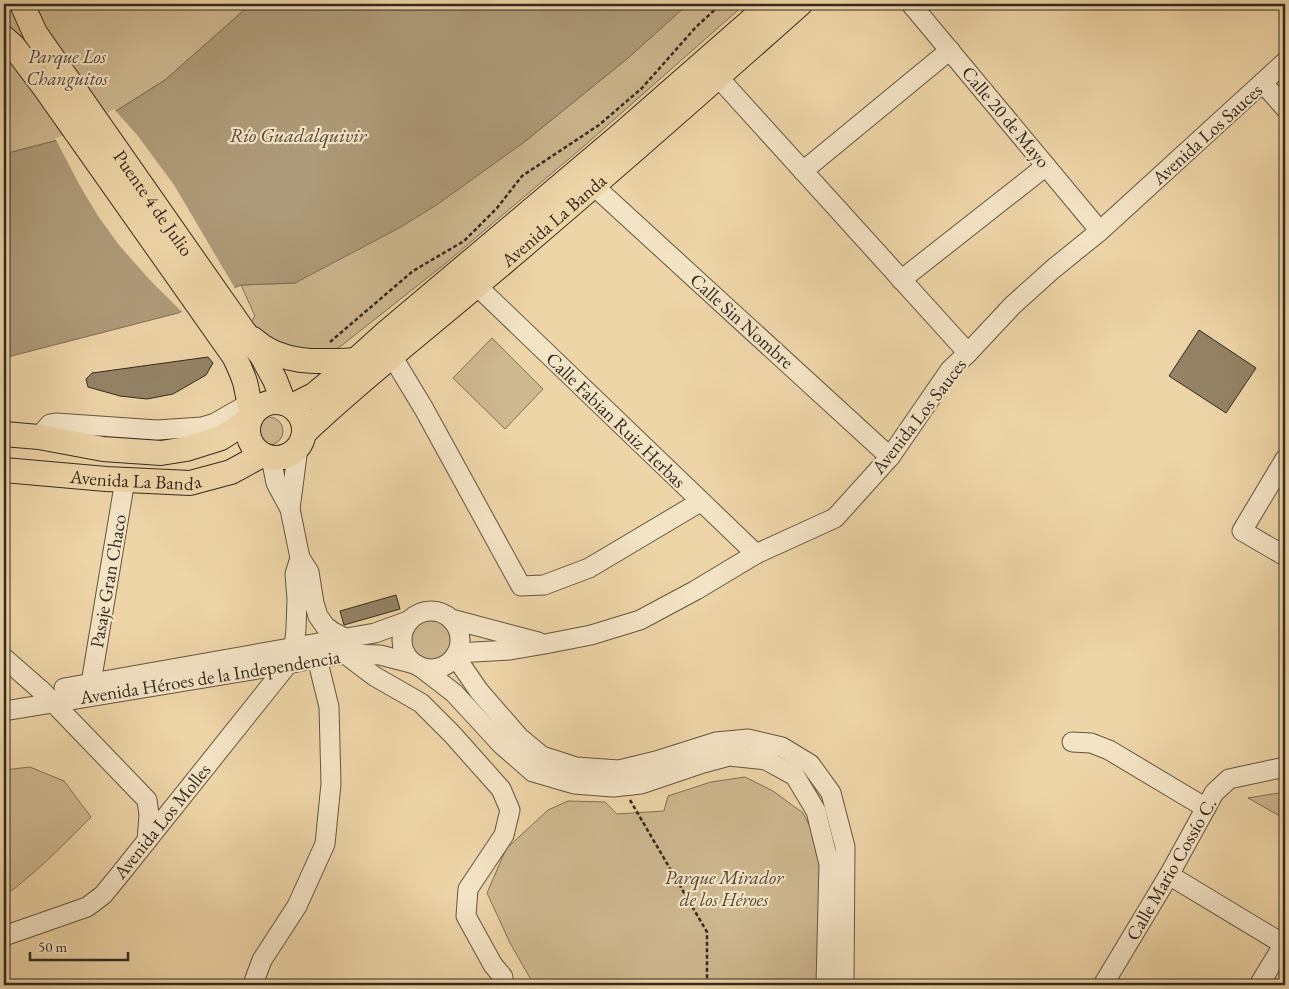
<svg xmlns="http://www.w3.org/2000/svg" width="1289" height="989" font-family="'EB Garamond',serif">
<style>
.green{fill:#ceb890;stroke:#807158}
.water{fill:#ae9b79;stroke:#7d6e55}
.pier{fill:#eed5a7}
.building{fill:#948366;stroke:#332a1f}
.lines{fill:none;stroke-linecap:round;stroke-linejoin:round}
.minor-casing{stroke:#625541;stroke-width:21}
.major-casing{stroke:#332a1f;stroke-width:26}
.path{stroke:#332a1f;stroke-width:2.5;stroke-dasharray:4 2.5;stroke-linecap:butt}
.minor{stroke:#f4e4c6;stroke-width:19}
.major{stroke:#eed5a7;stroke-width:24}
.labels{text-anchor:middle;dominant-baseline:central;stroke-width:4.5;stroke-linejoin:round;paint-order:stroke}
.park-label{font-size:19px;font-style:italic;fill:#524636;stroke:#f4e4c6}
.street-label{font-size:19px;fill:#332a1f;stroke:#f4e4c6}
.water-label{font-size:20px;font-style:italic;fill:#584c3a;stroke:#f4e4c6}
</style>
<rect width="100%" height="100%" fill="#eed5a7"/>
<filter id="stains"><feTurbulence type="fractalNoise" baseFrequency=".004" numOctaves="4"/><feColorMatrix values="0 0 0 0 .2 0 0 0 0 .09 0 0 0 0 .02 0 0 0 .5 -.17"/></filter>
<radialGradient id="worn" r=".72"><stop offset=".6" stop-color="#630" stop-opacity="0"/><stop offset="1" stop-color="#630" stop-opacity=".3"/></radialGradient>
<g class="green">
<polygon points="4,4 251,4 165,80 78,135 4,154"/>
<polygon points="688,4 745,4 583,147 446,263 341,346 330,353 278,347 249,325 255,316 241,285 295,283 523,143 628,58"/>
<polygon points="492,338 543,389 505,429 453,378"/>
<circle cx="269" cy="431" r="14"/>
<circle cx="431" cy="639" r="21"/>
<path d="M30,767L64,781L91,817C72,836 53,856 32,874C23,881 15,890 4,894V770Z"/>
<polygon points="745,777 773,791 803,813 819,844 823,894 819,985 534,985 510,943 487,893 506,849 548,810 568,801 605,802 617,814 664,811 668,796 711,782"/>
<polygon points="1285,792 1285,819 1248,798"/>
</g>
<polygon class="water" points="251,4 688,4 628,58 523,143 438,204 401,227 295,283 241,285 178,313 4,358 4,154 78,135 165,80"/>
<polygon class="pier" points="114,109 138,136 174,185 236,290 183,313 149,279 119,245 98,216 80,186 55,138 77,132"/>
<g class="building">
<polygon points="1199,330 1256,368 1226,413 1169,376"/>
<polygon points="208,357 213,363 206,375 173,394 147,399 120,396 88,387 86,379 92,373"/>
<polygon points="396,595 400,609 344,625 340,611"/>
</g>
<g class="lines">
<g class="minor-casing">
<g id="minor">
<polyline points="911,4 1100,231"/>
<polyline points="718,77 968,353"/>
<polyline points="1263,83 1285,108"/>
<polyline points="803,171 950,50"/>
<polyline points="594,186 890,457"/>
<polyline points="901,280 1046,166"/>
<polyline points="477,286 756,554"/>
<polyline points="392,356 424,409 521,586 544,585 589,568 700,502"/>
<polyline points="39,437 50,424 56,423 157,430 202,427 215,423 248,404"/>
<polyline points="271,458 276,483 290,509 300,558 309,572 314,603 318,616 325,626 333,632 347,639"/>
<polyline points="1285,459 1242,531 1285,556"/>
<polyline points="290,509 298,448"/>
<circle cx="431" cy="640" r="29"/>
<polyline points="451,619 538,642"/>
<polyline points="457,653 510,650 545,644 591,635 640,620 696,590 756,554 835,518 890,457 950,370 968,353 1013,305 1053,269 1100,231 1285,62"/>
<polyline points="345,654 374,676 421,703 452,734 501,789 510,810 504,835 468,889 466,916 493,965 503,977 503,985"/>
<polyline points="455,656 479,691 519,737 542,756 576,767 619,770 656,761 716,742 748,739 782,747 810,764 831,793 845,847 844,985"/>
<polyline points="4,658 43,692 147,800 149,815 147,841"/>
<polyline points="296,658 294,647 296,629 297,599 295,574 300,558"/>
<polyline points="419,666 454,693 501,744 533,772 574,784 613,787 641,784 703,763 729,756 766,760 795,776 816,811 829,864 826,985"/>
<polyline points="91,683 125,480"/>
<polyline points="64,688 375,633 408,621"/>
<polyline points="4,711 288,664 317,658 345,654 380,655 415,664"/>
<polyline points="1072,742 1091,743 1109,750 1206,808"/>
<polyline points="1169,875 1285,945"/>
<polyline points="4,936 87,907 103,895 121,873 288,664"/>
<polyline points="253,984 262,960 297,906 325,844 331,784 329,707 317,658"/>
<polyline points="1103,985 1169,875 1214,793 1229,779 1285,767"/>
<polyline points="1259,985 1285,942"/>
</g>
</g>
<g class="major-casing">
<g id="major">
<path id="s1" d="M22,4L35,33L242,329L262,356L275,380L284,403"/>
<path d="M4,38L14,47L45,88L234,356C238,364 242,373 245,382C248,393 248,403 253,413"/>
<path d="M253,339C281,365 320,362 356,360"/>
<circle cx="276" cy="430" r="28"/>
<polyline points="292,406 314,395 356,360 387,332 624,132 770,4"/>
<path id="s2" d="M304,433C365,375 432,324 496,269C599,182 700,93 800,4"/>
<polyline points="4,434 39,437 103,449 161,453 186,449 221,438 250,419"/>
<path id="s3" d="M4,470L106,479L190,483L231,472L262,455"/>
</g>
</g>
<g class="path">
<polyline points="330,342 413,271 464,241 497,208 522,176 599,125 642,88 696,27 721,4"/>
<polyline points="630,800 707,932 707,985"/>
</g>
<use href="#minor" class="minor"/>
<use href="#major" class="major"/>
</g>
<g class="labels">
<g class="park-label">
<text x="67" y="56">Parque Los<tspan x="67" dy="22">Changuitos</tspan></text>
<text x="724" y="877">Parque Mirador<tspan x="724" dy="22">de los Héroes</tspan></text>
</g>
<g class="street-label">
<text transform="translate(1006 117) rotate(50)">Calle 20 de Mayo</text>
<text transform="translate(1207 134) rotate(-42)">Avenida Los Sauces</text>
<text stroke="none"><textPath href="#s1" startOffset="239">Puente 4 de Julio</textPath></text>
<text stroke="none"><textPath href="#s2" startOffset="328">Avenida La Banda</textPath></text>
<text transform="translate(742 321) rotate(42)">Calle Sin Nombre</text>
<text transform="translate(919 416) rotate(-52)">Avenida Los Sauces</text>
<text transform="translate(616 420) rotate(44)">Calle Fabian Ruiz Herbas</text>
<text stroke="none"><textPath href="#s3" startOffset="132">Avenida La Banda</textPath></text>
<text transform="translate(108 581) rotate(-80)">Pasaje Gran Chaco</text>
<text transform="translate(210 677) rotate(-9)">Avenida Héroes de la Independencia</text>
<text transform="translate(162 821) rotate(-51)">Avenida Los Molles</text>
<text transform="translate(1171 869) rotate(-60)">Calle Mario Cossío C.</text>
</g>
<g class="water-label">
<text x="298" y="135">Río Guadalquivir</text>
</g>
</g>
<rect width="1289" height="989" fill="none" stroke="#eed5a7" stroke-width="20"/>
<rect x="5" y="5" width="1279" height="979" fill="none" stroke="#332a1f" stroke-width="2.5"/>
<rect x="10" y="10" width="1269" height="969" fill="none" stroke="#332a1f"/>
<path d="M30 952v8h98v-8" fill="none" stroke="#332a1f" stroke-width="2.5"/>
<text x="38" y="952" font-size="15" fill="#332a1f" stroke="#f4e4c6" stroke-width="4" paint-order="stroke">50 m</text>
<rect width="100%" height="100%" filter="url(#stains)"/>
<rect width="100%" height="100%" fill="url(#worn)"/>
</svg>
